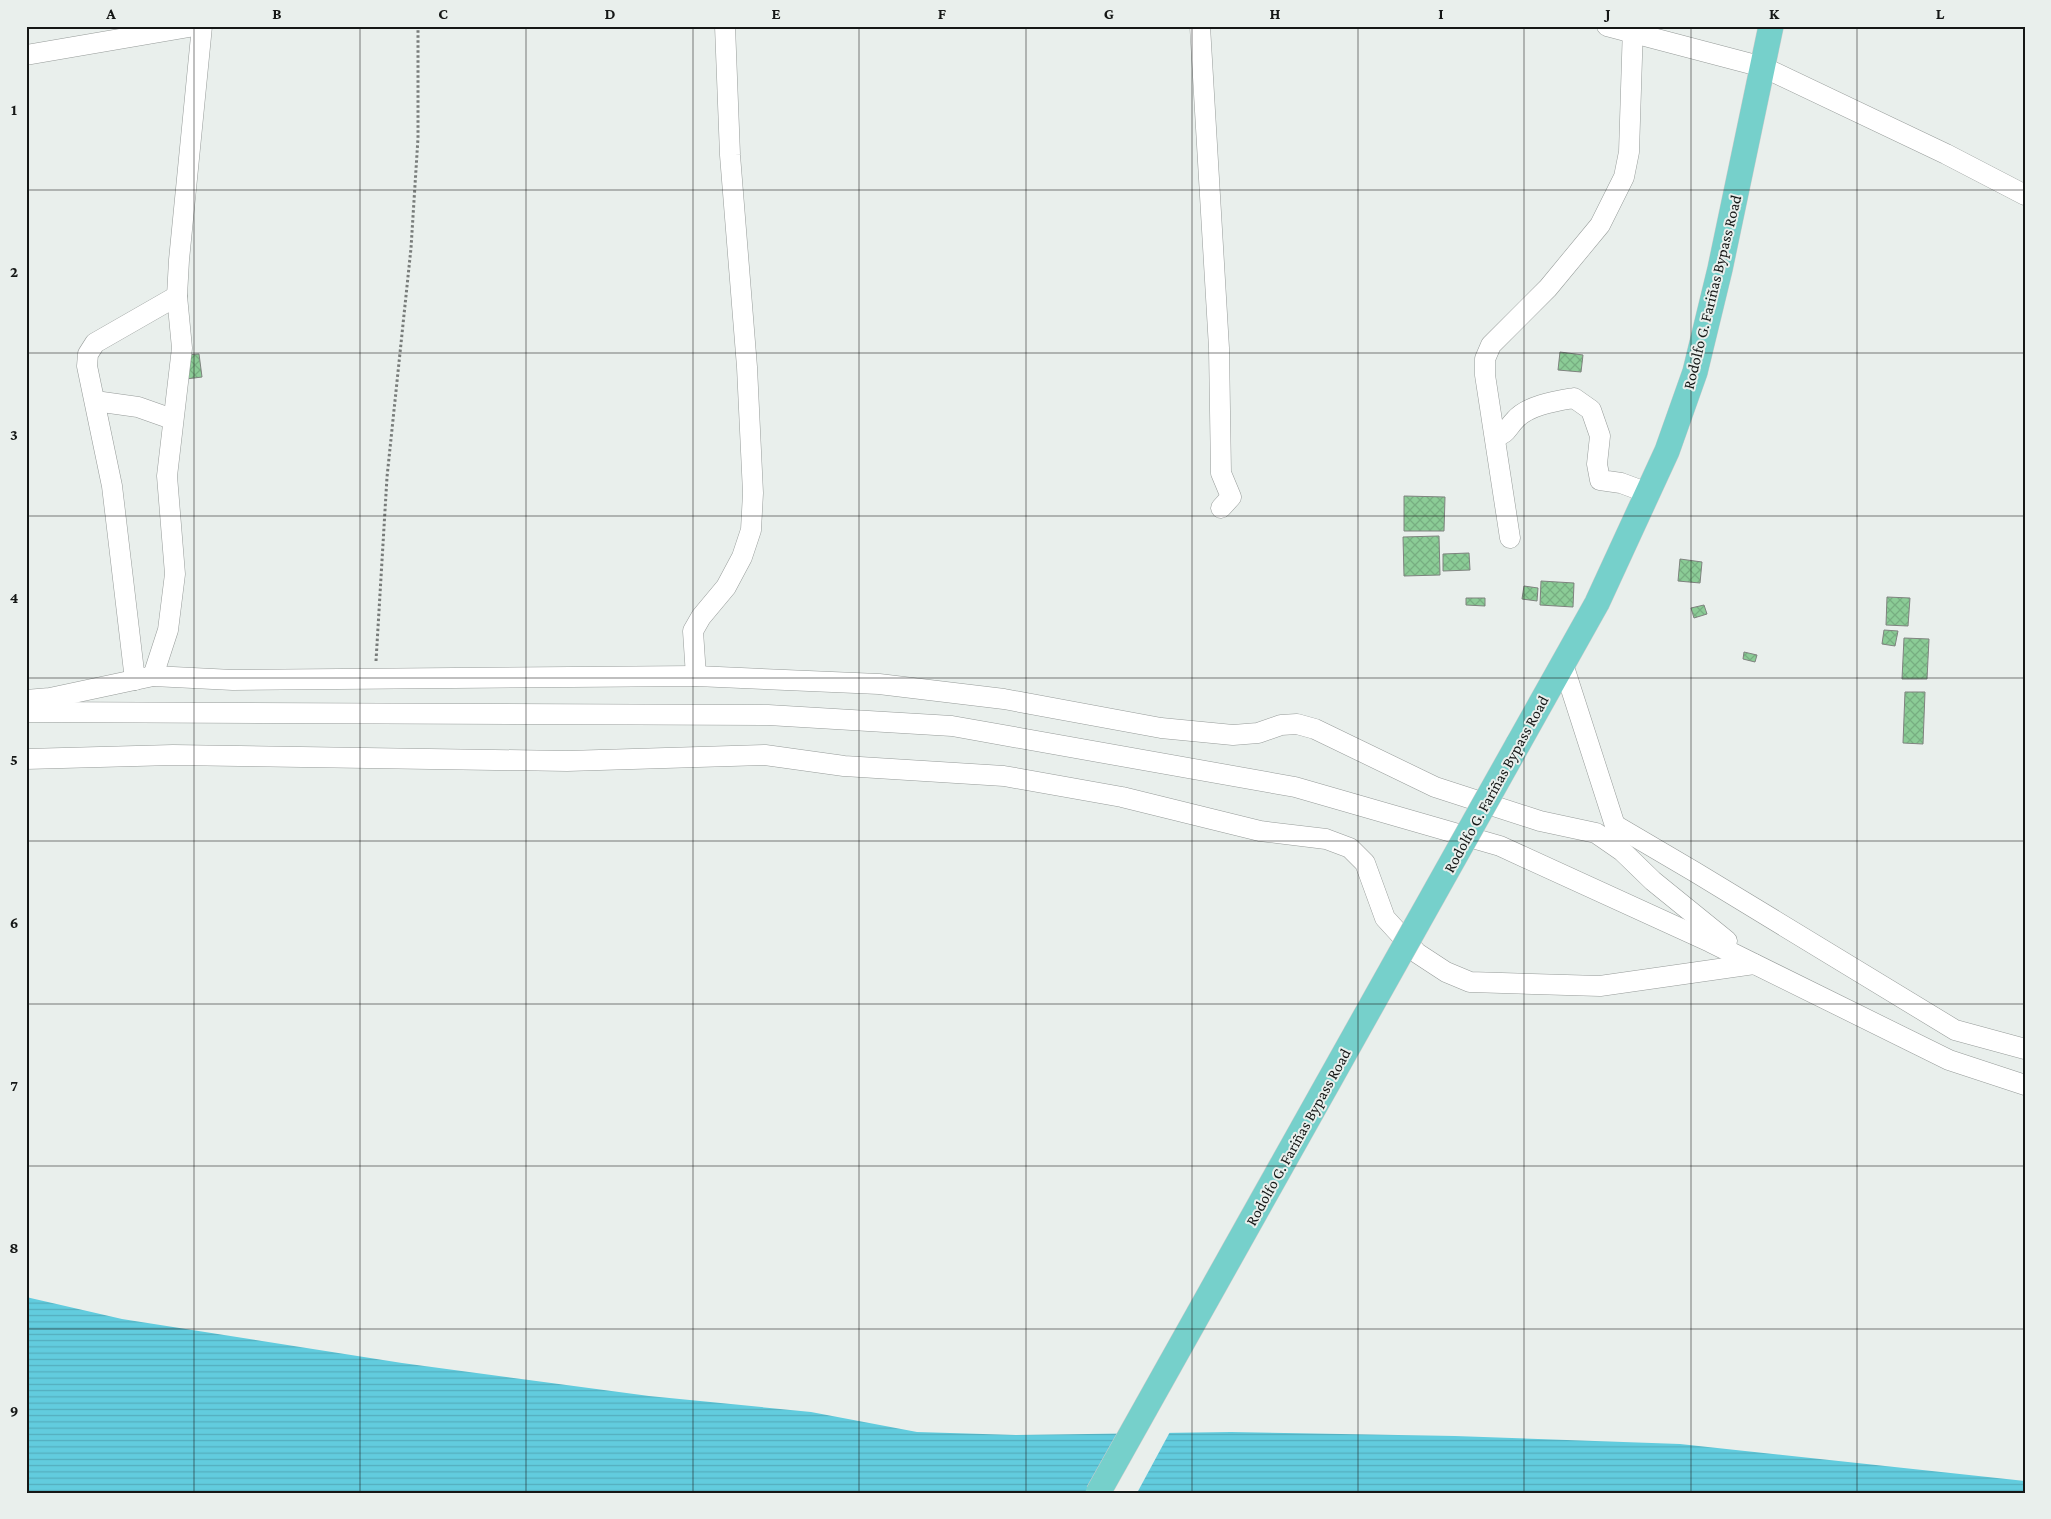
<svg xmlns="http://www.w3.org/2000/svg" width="2051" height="1519" font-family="'Crimson Pro',serif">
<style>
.water{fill:url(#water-rules)}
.pier{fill:#e9efec}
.building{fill:url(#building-cross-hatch);stroke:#7f837f}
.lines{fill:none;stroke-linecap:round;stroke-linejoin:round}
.minor-casing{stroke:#969b99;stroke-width:21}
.major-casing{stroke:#ccc;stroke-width:26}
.path{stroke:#787c7a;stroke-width:3;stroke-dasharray:2.5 2.5;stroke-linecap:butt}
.minor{stroke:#fff;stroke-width:20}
.major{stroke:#76d0cb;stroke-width:25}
.major-bridge-casing{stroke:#ccc;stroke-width:26;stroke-linecap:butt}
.major-bridge{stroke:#76d0cb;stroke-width:25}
.grid{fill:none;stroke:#151716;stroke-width:1;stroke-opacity:0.55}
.labels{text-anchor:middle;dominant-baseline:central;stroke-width:4;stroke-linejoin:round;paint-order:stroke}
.street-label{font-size:16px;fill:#151716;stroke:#e9efec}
.neatline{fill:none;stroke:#151716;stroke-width:2}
.grid-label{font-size:16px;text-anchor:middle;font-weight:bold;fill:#151716}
</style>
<defs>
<pattern id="water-rules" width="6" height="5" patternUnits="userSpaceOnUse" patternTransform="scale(1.25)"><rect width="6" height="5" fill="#62ccde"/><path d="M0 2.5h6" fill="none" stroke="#54aebe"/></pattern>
<pattern id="building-cross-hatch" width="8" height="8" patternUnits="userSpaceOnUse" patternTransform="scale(1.25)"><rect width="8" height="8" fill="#8bcc96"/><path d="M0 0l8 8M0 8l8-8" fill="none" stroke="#77ae81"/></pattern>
</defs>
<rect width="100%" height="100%" fill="#e9efec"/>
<polygon class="water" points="26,1297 122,1319 402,1363 649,1396 811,1412 917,1432 1016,1435 1231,1432 1455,1436 1680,1444 2025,1481 2025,1493 26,1493"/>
<polygon class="pier" points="1171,1430 1137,1493 1088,1493 1123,1431"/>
<g class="building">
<polygon points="1560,352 1583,355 1581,372 1558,370"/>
<polygon points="199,354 202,377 186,379 184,355"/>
<polygon points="1404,496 1445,497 1444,531 1404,531"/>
<polygon points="1439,536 1440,575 1404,576 1403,537"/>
<polygon points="1469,553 1470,570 1443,571 1443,554"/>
<polygon points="1680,559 1702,562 1700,583 1678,581"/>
<polygon points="1541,581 1574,583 1573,607 1540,605"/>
<polygon points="1524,586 1538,588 1537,601 1522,599"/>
<polygon points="1887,597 1910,598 1908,626 1886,625"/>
<polygon points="1466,598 1485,598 1485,606 1466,605"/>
<polygon points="1704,605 1707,614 1694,618 1691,608"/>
<polygon points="1884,630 1898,631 1895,646 1882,644"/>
<polygon points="1904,638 1929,639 1927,679 1902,679"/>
<polygon points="1744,652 1757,655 1755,662 1743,659"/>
<polygon points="1905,692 1925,692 1923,744 1903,743"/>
</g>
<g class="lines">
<g class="minor-casing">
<g id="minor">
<polyline points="1200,26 1219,348 1221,473 1231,497 1221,508"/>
<polyline points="1607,26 1763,67 1946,154 2025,195"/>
<polyline points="26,55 195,26"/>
<polyline points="95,401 138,407 172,419"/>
<path d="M1495,437C1507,434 1507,428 1515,420C1528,405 1556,401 1574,398L1591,410L1600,436L1597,464L1600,480L1621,483L1648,493"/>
<polyline points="1510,538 1485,375 1485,359 1491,345 1548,288 1600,225 1624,177 1629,152 1633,26"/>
<polyline points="1563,664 1619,838"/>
<polyline points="153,676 168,630 175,574 167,476 182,348 177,296 179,260 202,26"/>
<polyline points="696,676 693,631 701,617 726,587 742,557 751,530 753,493 747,367 730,155 725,26"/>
<polyline points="135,680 112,486 87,366 88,354 95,343 177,296"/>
<polyline points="26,700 50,698 153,676 233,680 696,676 879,684 1004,699 1161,728 1233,735 1258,733 1281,725 1297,724 1315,729 1435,787 1540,821 1596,833 1622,851 1653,881 1727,941"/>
<polyline points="26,712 768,715 952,726 1295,787 1500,846 1710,942 1949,1060 2025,1085"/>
<polyline points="26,759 173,755 567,761 765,755 844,766 1004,776 1122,797 1260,831 1326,839 1350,848 1365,863 1385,918 1417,953 1446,972 1470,982 1600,986 1754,964"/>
<polyline points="1615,825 1695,872 1955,1030 2025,1049"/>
</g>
</g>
<g class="major-casing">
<polyline id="major" points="1518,744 1597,603 1667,451 1695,372 1720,269 1771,26"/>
</g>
<polyline class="path" points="376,661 387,477 411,248 418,138 418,26"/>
<use href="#minor" class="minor"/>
<use href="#major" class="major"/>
<g class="major-bridge-casing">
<polyline id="major-bridge" points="1098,1493 1518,744"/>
</g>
<use href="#major-bridge" class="major-bridge"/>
</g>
<path class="grid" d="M194,26V1493M360,26V1493M526,26V1493M693,26V1493M859,26V1493M1026,26V1493M1192,26V1493M1358,26V1493M1524,26V1493M1691,26V1493M1857,26V1493M26,190H2025M26,353H2025M26,516H2025M26,678H2025M26,841H2025M26,1004H2025M26,1166H2025M26,1329H2025"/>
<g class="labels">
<g class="street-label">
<text transform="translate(1712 292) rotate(-76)">Rodolfo G. Fariñas Bypass Road</text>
<text transform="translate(1496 784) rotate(-61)">Rodolfo G. Fariñas Bypass Road</text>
<text transform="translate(1298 1137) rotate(-61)">Rodolfo G. Fariñas Bypass Road</text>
</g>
</g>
<rect width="2051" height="1519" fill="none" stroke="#e9efec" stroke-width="55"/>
<rect x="28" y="28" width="1996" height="1464" class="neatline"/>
<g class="grid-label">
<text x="111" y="19">A</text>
<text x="277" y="19">B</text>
<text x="443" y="19">C</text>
<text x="610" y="19">D</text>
<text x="776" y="19">E</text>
<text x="942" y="19">F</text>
<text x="1109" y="19">G</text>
<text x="1275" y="19">H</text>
<text x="1441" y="19">I</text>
<text x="1608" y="19">J</text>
<text x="1774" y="19">K</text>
<text x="1940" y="19">L</text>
<text x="14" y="115">1</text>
<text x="14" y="277">2</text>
<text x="14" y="440">3</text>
<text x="14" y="603">4</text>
<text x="14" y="765">5</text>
<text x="14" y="928">6</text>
<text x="14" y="1091">7</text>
<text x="14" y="1253">8</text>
<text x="14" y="1416">9</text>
</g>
</svg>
